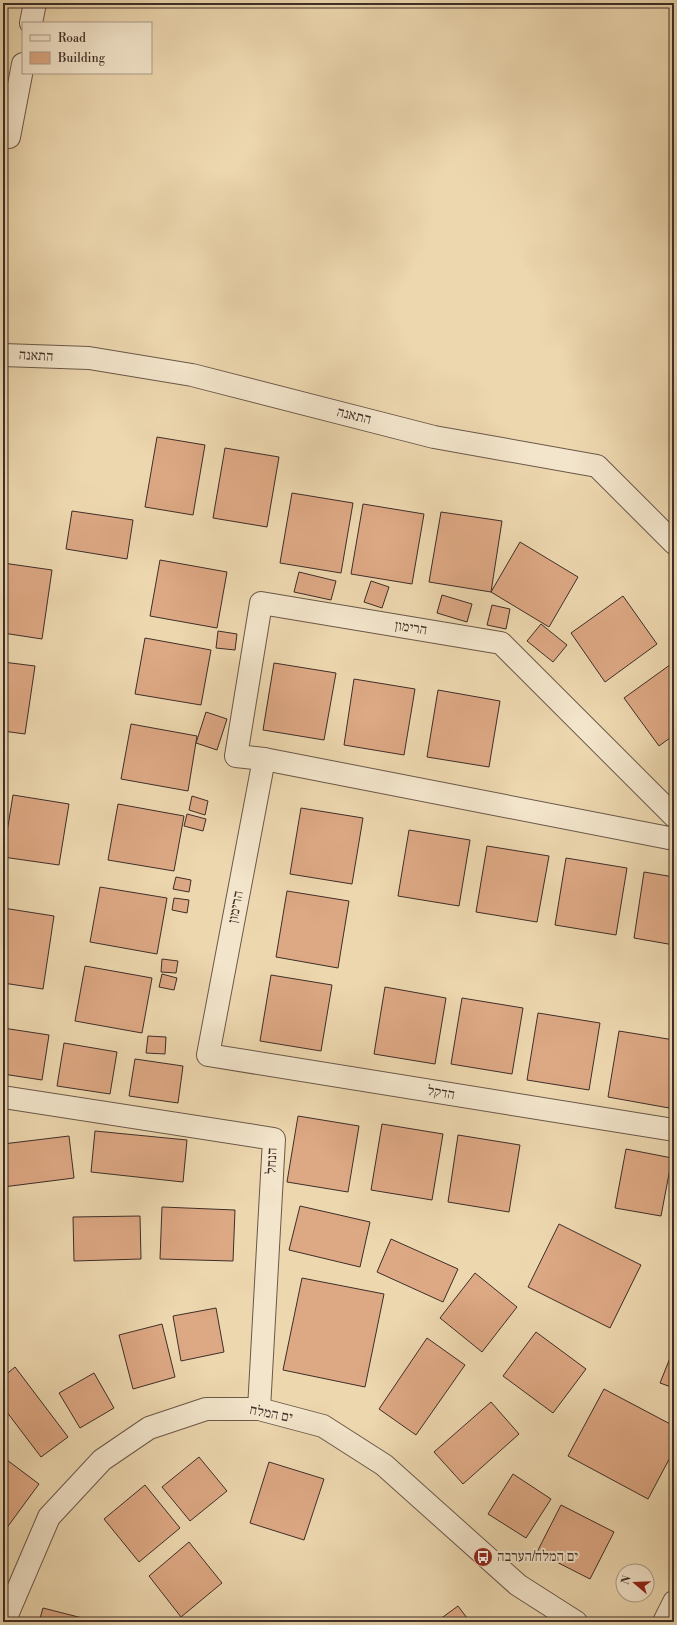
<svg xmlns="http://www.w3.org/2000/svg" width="677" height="1625" font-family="'Libre Bodoni','Frank Ruhl Libre',serif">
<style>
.building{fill:#dda884;stroke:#3e2e27}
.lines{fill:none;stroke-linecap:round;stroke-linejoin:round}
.minor-casing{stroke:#6a5849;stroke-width:24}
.path{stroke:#3e2e27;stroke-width:2.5;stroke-dasharray:1 2;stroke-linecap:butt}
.minor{stroke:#f3e5cb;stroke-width:22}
.labels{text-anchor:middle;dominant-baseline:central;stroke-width:4;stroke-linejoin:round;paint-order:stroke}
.street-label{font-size:14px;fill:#3e2e27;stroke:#f3e5cb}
.poi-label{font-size:14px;fill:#3e2e27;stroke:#f3e5cb;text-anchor:start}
</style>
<rect width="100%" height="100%" fill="#edd7af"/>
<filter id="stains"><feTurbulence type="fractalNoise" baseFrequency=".005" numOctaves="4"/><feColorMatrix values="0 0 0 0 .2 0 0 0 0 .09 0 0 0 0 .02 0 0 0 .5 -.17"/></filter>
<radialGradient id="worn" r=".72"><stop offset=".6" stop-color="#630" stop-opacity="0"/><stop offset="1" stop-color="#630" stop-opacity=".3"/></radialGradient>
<g class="building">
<polygon points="157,437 205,445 193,515 145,507"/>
<polygon points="225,448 279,457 267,527 213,518"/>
<polygon points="292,493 353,503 341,573 280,563"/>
<polygon points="363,504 424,514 412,584 351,574"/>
<polygon points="72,511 133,520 127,559 66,549"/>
<polygon points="441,512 502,521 491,592 429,582"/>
<polygon points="520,542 578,577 549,627 491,592"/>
<polygon points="160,560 227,572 217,628 150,616"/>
<polygon points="3,563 52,570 42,639 3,633"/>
<polygon points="299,572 336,581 331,600 294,592"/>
<polygon points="371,581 389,587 382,608 364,602"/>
<polygon points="442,595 472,604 467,622 437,613"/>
<polygon points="623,596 657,644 605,682 571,633"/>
<polygon points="492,605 510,609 506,629 487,625"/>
<polygon points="541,624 567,645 553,662 527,641"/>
<polygon points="218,631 237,634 235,650 216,648"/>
<polygon points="145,638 211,650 201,705 135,694"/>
<polygon points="3,662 35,666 25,734 3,731"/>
<polygon points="674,662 674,735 659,746 624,698"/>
<polygon points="274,663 336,673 324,740 263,730"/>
<polygon points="354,679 415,689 404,755 344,745"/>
<polygon points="438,690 500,701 489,767 427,757"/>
<polygon points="206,712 227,719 217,750 196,743"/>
<polygon points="131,724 197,736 188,791 121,779"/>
<polygon points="13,795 69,804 59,865 3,857"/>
<polygon points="192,796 208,801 205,815 189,810"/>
<polygon points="118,804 184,816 174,871 108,860"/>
<polygon points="301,808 363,818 352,884 290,874"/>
<polygon points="187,814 206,819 203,831 184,826"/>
<polygon points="409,830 470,840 459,906 398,896"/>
<polygon points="487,846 549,856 537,922 476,912"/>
<polygon points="566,858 627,868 616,935 555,925"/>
<polygon points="644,872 674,877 674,945 634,938"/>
<polygon points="176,877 191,880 189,892 173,889"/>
<polygon points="100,887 167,898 157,954 90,942"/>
<polygon points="287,891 349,901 338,968 276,957"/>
<polygon points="174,898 189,900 187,913 172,910"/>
<polygon points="3,908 54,916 43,989 3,983"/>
<polygon points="162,959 178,961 176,973 161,972"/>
<polygon points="85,966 152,978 142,1033 75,1021"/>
<polygon points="162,974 177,978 174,990 159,987"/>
<polygon points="271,975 332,985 321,1051 260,1041"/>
<polygon points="385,987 446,998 435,1064 374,1054"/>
<polygon points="462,998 523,1008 512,1074 451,1064"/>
<polygon points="538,1013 600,1023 589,1090 527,1080"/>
<polygon points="3,1028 49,1035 42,1080 3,1074"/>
<polygon points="619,1031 674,1040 674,1077 669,1108 608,1097"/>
<polygon points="148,1036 166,1037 165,1054 146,1053"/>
<polygon points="64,1043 117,1052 110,1094 57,1086"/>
<polygon points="135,1059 183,1066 178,1103 129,1096"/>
<polygon points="298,1116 359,1126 348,1192 287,1182"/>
<polygon points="382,1124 443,1134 432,1200 371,1190"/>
<polygon points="95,1131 187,1140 183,1182 91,1172"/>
<polygon points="458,1135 520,1145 509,1212 448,1202"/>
<polygon points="69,1136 74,1178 3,1187 3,1144"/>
<polygon points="626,1149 672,1158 661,1216 615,1208"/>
<polygon points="300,1206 370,1222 360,1267 289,1250"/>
<polygon points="162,1207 235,1210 233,1261 160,1259"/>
<polygon points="140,1216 141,1259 74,1261 73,1217"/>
<polygon points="559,1224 641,1265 610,1328 528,1287"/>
<polygon points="391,1239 458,1269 443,1302 377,1272"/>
<polygon points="475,1273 517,1307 482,1352 440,1318"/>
<polygon points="302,1278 384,1294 365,1387 283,1370"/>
<polygon points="216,1308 224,1352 181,1361 173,1316"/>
<polygon points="162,1324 175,1377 133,1389 119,1335"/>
<polygon points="536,1332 586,1369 553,1413 503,1376"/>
<polygon points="427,1338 465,1365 416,1435 379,1409"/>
<polygon points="674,1348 674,1388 660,1383"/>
<polygon points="15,1367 68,1437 41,1457 3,1407 3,1377"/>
<polygon points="94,1373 114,1408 80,1428 59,1393"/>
<polygon points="604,1389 674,1426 674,1450 648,1499 568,1456"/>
<polygon points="491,1402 519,1434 463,1484 434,1452"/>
<polygon points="3,1457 39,1484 3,1533"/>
<polygon points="199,1457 227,1491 190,1521 162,1487"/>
<polygon points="269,1462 324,1479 304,1540 250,1523"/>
<polygon points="513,1474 551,1499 526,1538 488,1514"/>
<polygon points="145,1485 180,1528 139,1562 104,1519"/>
<polygon points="561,1505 614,1532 590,1579 537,1552"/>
<polygon points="189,1542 222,1583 181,1617 149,1576"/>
<polygon points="458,1606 470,1622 436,1622"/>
<polygon points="43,1608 98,1622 39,1622"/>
</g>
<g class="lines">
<g class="minor-casing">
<g id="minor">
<polyline points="31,23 35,3"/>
<polyline points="9,137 23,64"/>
<polyline points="3,355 89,358 192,375 434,437 597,466 674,543"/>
<polyline points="264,759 208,1055 674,1130"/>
<polyline points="674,816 501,643 261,603 236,756 264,759 674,839"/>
<polyline points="3,1097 274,1139 259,1409"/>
<polyline points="4,1622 49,1517 102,1460 149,1428 206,1409 259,1409 323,1426 384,1465 518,1585 576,1622"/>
<polyline points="664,1622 674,1602"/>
</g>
</g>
<polyline class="path" points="3,171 5,159"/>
<use href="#minor" class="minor"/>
</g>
<defs>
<g id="bus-disc" transform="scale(1)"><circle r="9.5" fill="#8f2418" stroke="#f3e5cb"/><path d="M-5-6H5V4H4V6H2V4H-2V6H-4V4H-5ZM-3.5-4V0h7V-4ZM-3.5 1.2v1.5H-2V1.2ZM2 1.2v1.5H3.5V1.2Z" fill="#fff"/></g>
</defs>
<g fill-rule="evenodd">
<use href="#bus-disc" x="483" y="1557"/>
</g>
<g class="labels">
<g class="street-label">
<text transform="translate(36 356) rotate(3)">התאנה</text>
<text transform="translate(354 416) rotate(14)">התאנה</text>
<text transform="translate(411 628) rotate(9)">הרימון</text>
<text transform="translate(236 907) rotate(-79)">הרימון</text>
<text transform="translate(441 1093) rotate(9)">הדקל</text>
<text transform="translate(272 1161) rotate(-87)">הנחל</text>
<text transform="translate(271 1414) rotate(11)">ים המלח</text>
</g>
<g class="poi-label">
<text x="497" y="1557">ים המלח/הערבה</text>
</g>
</g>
<rect width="677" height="1625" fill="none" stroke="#edd7af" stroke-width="16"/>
<rect x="4" y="4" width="669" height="1617" fill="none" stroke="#3e2e27" stroke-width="2"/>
<rect x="8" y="8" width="661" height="1609" fill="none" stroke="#3e2e27"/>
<rect x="22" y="22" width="130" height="52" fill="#f3e5cb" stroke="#ab9c89"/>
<rect x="30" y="35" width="20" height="6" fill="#f3e5cb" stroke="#ab9c89"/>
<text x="58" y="42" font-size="12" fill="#3e2e27">Road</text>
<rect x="30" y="52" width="20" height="12" fill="#dda884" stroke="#ab9c89"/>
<text x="58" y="62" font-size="12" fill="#3e2e27">Building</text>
<g transform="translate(635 1583) rotate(289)"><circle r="19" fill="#f3e5cb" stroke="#ab9c89"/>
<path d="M0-3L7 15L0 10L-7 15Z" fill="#8f2418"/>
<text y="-6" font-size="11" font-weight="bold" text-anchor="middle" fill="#3e2e27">N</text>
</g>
<rect width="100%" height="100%" filter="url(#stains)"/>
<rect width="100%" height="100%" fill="url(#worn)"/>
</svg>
